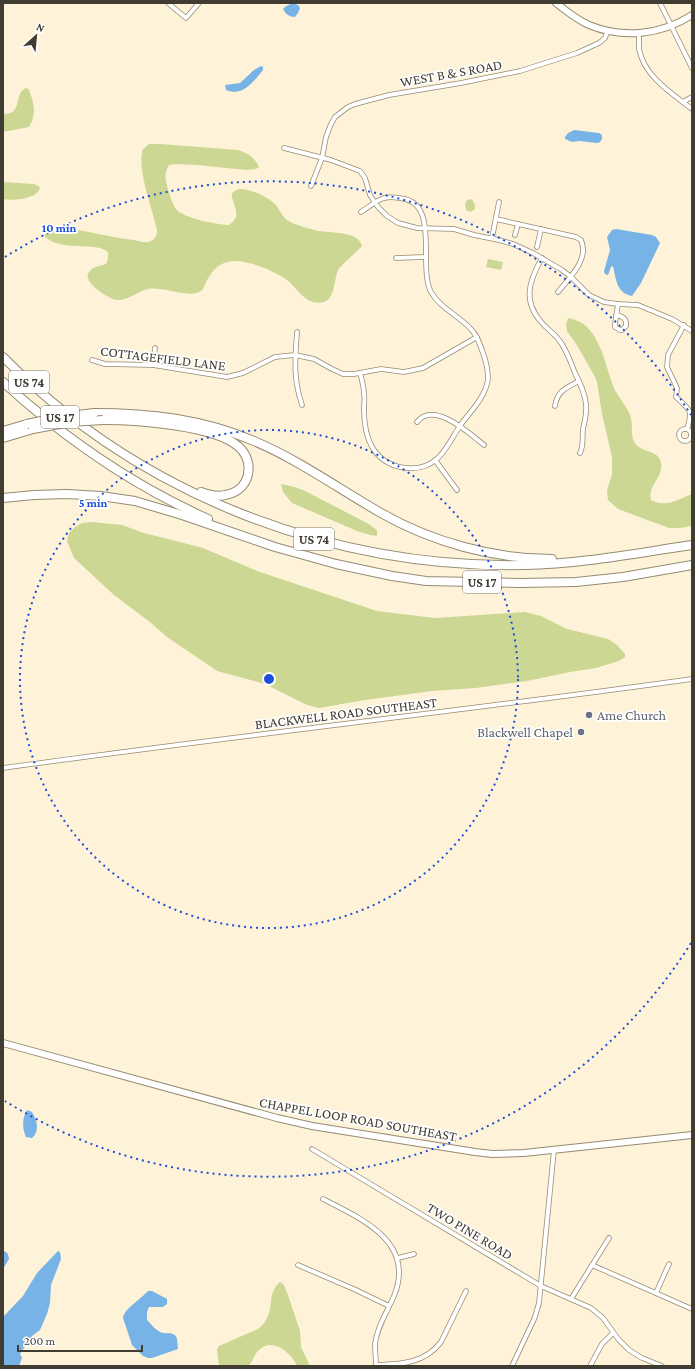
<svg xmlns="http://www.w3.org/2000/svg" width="695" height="1369" font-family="'Crimson Pro',serif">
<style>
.green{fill:#ccd793}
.water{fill:#77b3e6}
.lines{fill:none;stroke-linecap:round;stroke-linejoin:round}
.street-casing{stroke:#958b72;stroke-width:5.5}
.secondary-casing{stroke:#958b72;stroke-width:8}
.highway-casing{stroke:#958b72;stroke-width:10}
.street{stroke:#fff;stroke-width:4}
.secondary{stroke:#fff;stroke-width:6}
.highway{stroke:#fff;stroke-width:8}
.highway-bridge-casing{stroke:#958b72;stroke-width:10;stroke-linecap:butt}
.highway-bridge{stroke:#fff;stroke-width:8}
.ring{fill:none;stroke:#1d4ed8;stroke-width:2;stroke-dasharray:2 4}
.worship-dot{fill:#6b7280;stroke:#fff;stroke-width:1.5}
.labels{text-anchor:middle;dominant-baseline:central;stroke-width:3.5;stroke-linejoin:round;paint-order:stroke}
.shield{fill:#fff;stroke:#79766f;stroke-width:1}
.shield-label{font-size:13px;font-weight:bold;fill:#403c31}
.street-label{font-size:14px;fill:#403c31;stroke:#fff}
.worship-label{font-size:14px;fill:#5b616d;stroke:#fff;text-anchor:start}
.centre{fill:#1d4ed8;stroke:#fff;stroke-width:2}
.ring-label{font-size:12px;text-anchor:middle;font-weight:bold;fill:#1d4ed8;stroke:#fff;stroke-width:3.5;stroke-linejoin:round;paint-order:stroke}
</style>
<rect width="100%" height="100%" fill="#fef3d8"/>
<g class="green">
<path d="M26,88L29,90C34,103 37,114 29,127L3,132V114C24,115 13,93 26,88Z"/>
<path d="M149,144H160L238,150C248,153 255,158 259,167L256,169L246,170L197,165L177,164L169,165C164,173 165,180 168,189C170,195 172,204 176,209C182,218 219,225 229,225C244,215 231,205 232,193C235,191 237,189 240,189C249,188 270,198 276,205C281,212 283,219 292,223C300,226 310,229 318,231C330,233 359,231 362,246C357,252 340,266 338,270C334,279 335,299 324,302C305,307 297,286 284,278C271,270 252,262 236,261C221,260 212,270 206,282C205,285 204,288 202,290C191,300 163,286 148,289C138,291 128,301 117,300C110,300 84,283 88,274C90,267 100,266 106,264L108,259V252C95,241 62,252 45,237L44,233L49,228C77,227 106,237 134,240C138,241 145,243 149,242C155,240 157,235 157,230C153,210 136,167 143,149Z"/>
<path d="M3,182L34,184L40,187C39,199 13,201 3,199Z"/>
<polygon points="472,199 475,205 475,209 471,212 466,210 465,204 467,200"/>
<polygon points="488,259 503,262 501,270 486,267"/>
<path d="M568,318C600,322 604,364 614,388C618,397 626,405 630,415C633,422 631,431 633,439C637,454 659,448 661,463C664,477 647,486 651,500C666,508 677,500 692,494V526L680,528H669L618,509L608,500L607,490L612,475V457L602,414L597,382L595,377L578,347L567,331L566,325Z"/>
<polygon points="281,484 295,487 305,491 367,523 377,530 377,536 370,535 357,531 292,503 283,492"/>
<polygon points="92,522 122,525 144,533 203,548 257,571 377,611 435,618 525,612 541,616 567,629 608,639 617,645 625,654 625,657 619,661 596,668 570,672 527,681 476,688 432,691 365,700 319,708 307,705 265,684 217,671 167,637 150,622 114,595 74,558 67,541 69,533 75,527 82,523"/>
<path d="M280,1282L284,1285L288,1295L300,1331L301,1347L310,1366H296V1364C290,1352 272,1337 259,1350C254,1354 253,1362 248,1366H219L217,1349L219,1346L258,1329C262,1326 266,1321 268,1316C273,1303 268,1293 280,1282Z"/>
</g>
<g class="water">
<path d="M292,3L298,5L300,8L298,13L295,17C290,17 285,14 283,9L285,7Z"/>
<path d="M261,66L263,67V70C253,82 243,97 226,90L225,85L240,83L254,70Z"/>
<polygon points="574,130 599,133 602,135 602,139 600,142 597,143 579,141 572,142 565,139 565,137 568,133"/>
<path d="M616,229L652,235L656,237L660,243L641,283L632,296C616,293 616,278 613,266L611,267L608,275L605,274L604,271L610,250L607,237L612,230Z"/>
<path d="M27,1110L32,1112C37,1120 40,1131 32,1138L26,1137C22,1129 22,1118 27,1110Z"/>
<polygon points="5,1251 8,1254 9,1259 3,1269 3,1252"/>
<polygon points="58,1251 60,1252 61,1259 51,1285 50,1303 47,1314 40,1330 32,1336 20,1354 22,1358 19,1366 3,1366 3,1317 23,1296 37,1273"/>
<path d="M148,1291H152L167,1299V1304L163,1307H149L147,1312V1320C151,1324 157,1332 163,1333C168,1334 171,1332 176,1336L177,1339L178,1349L152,1358H148L143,1356L132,1345L123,1318C124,1309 141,1299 148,1291Z"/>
</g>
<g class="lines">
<g class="street-casing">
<g id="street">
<polyline points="168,3 186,18 199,3"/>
<polyline points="660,3 692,68"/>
<path d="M639,33C639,39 639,44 639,49C644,76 671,93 692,109"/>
<polyline points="683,102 692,97"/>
<polyline points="284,148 331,160 360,171 365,178 370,195 378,207 387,216 398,223 417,228 454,229 474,235 499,240 513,244 533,253 562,270 571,277 589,295 604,302 618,304 638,305 672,319 692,331"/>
<polyline points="311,186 322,158 326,137 331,124 335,117 348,107 355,104 389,95 461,83 520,71 577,53 599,43 605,38 608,30"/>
<path d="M496,219L576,237L581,240C590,260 568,279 558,292"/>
<polyline points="515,235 518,224"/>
<polyline points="492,238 499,202"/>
<polyline points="537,247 541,229"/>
<polyline points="396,258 425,257"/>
<path d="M542,258C529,281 522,301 542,323C547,329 554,333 559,340C567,350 570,361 575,373C580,383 585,393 586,404C587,413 585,420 583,429C582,437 584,445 580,453"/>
<path d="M616,315C623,316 627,319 626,326L622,330H620L615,327V324L618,304"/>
<path d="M684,325L668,355L667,367L677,388L676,397C690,410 693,410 687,429"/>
<path d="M297,332C295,360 293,378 302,405"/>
<polyline points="92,360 105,364 153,365 227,377 243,373 275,357 295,355 314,359 332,369 343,374 354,374 381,369 404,372 423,368 477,337"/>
<polyline points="153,365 155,348"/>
<path d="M360,373C362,380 364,387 364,394C365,399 364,404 364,409C364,422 366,436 372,447C385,469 418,476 438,458C448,448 454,434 462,423C472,410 486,396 488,379C488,370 486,361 483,353C480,344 477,335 471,329C458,315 440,308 431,292C418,267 439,207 405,199C382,194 379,200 361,212"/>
<path d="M555,406C557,391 566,388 579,381"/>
<path d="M417,422C434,400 470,434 484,445"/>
<circle cx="685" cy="435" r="6"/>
<polyline points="435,460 457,490"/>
<path d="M3,768C232,736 463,711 692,679"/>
<polyline points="312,1149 541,1286 591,1308 603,1318 619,1340 629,1350 642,1358 662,1366"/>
<path d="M323,1199C362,1219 416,1242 394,1296C387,1312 377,1327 375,1344C375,1351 376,1359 376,1366"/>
<polyline points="398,1258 414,1254"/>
<polyline points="298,1265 356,1290 389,1306"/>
<polyline points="592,1265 692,1309"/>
<polyline points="656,1293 669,1264"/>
<polyline points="571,1299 609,1238"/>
<path d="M376,1365C401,1364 424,1364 441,1342L466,1291"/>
<polyline points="512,1366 535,1317 539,1303 554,1150"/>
<polyline points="590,1366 602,1344 613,1333"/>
</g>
</g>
<g class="secondary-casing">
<g id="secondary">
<path d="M556,3C566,11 577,20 589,25C623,39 661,35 692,15"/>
<polyline points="3,1043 277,1118 312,1126 475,1152 492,1154 524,1153 692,1135"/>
</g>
</g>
<g class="highway-casing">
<g id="highway">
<path d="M3,357C140,495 331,569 525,565C581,564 637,553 692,545"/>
<path d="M3,382C64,438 132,485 208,519"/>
<path d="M94,413C150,413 202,419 254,441C299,460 339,489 381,513C432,542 493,559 552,559"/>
<path d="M103,420C135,420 215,425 239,447C256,463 250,491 225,495C217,497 209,495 201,492"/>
<polyline points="3,431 27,424"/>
<polyline points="3,438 33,429"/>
<polyline points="3,498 34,495 67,494 101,496 135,501 182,515 275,547 336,564 392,576 426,581 520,583 576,582 623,577 692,565"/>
</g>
</g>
<use href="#street" class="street"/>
<use href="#secondary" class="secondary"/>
<use href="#highway" class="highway"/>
<g class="highway-bridge-casing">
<g id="highway-bridge">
<polyline points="27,424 61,417 94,413"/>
<polyline points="33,429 70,422 103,420"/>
</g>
</g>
<use href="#highway-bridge" class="highway-bridge"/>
</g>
<g class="ring">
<circle cx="269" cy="679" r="249"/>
<path d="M691 943A498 498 0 0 1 5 1101M5 257A498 498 0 0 1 691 415"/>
</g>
<g class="worship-dot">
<circle cx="589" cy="715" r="4"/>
<circle cx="581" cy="732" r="4"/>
</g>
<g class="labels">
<g class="shield">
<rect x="9" y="371" width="40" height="22" rx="3"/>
<rect x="41" y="406" width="38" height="22" rx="3"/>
<rect x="294" y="528" width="40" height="22" rx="3"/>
<rect x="463" y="571" width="38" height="22" rx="3"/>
</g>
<g class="shield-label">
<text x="29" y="382">US 74</text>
<text x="60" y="417">US 17</text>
<text x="314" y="539">US 74</text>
<text x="482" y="582">US 17</text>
</g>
<g class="street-label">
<text transform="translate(451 73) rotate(-10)">WEST B &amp; S ROAD</text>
<text transform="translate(163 358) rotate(7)">COTTAGEFIELD LANE</text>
<text transform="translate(346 713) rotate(-7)">BLACKWELL ROAD SOUTHEAST</text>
<text transform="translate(358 1119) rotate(10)">CHAPPEL LOOP ROAD SOUTHEAST</text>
<text transform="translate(470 1231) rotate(31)">TWO PINE ROAD</text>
</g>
<g class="worship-label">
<text x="597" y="715">Ame Church</text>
<text x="573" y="732" text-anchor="end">Blackwell Chapel</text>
</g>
</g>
<circle cx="269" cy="679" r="6" class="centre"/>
<g class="ring-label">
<text x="59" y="232">10 min</text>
<text x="93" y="507">5 min</text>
</g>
<rect width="695" height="1369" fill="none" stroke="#403c31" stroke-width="8"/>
<g transform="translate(36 36) rotate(27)" stroke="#ffffff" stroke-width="3" paint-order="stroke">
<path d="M0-3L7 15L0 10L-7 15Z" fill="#403c31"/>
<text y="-6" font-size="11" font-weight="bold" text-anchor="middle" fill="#403c31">N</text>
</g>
<path d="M18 1345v6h124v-6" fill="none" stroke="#403c31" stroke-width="2"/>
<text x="24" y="1345" font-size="12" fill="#403c31" stroke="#ffffff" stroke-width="3" paint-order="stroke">200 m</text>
</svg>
